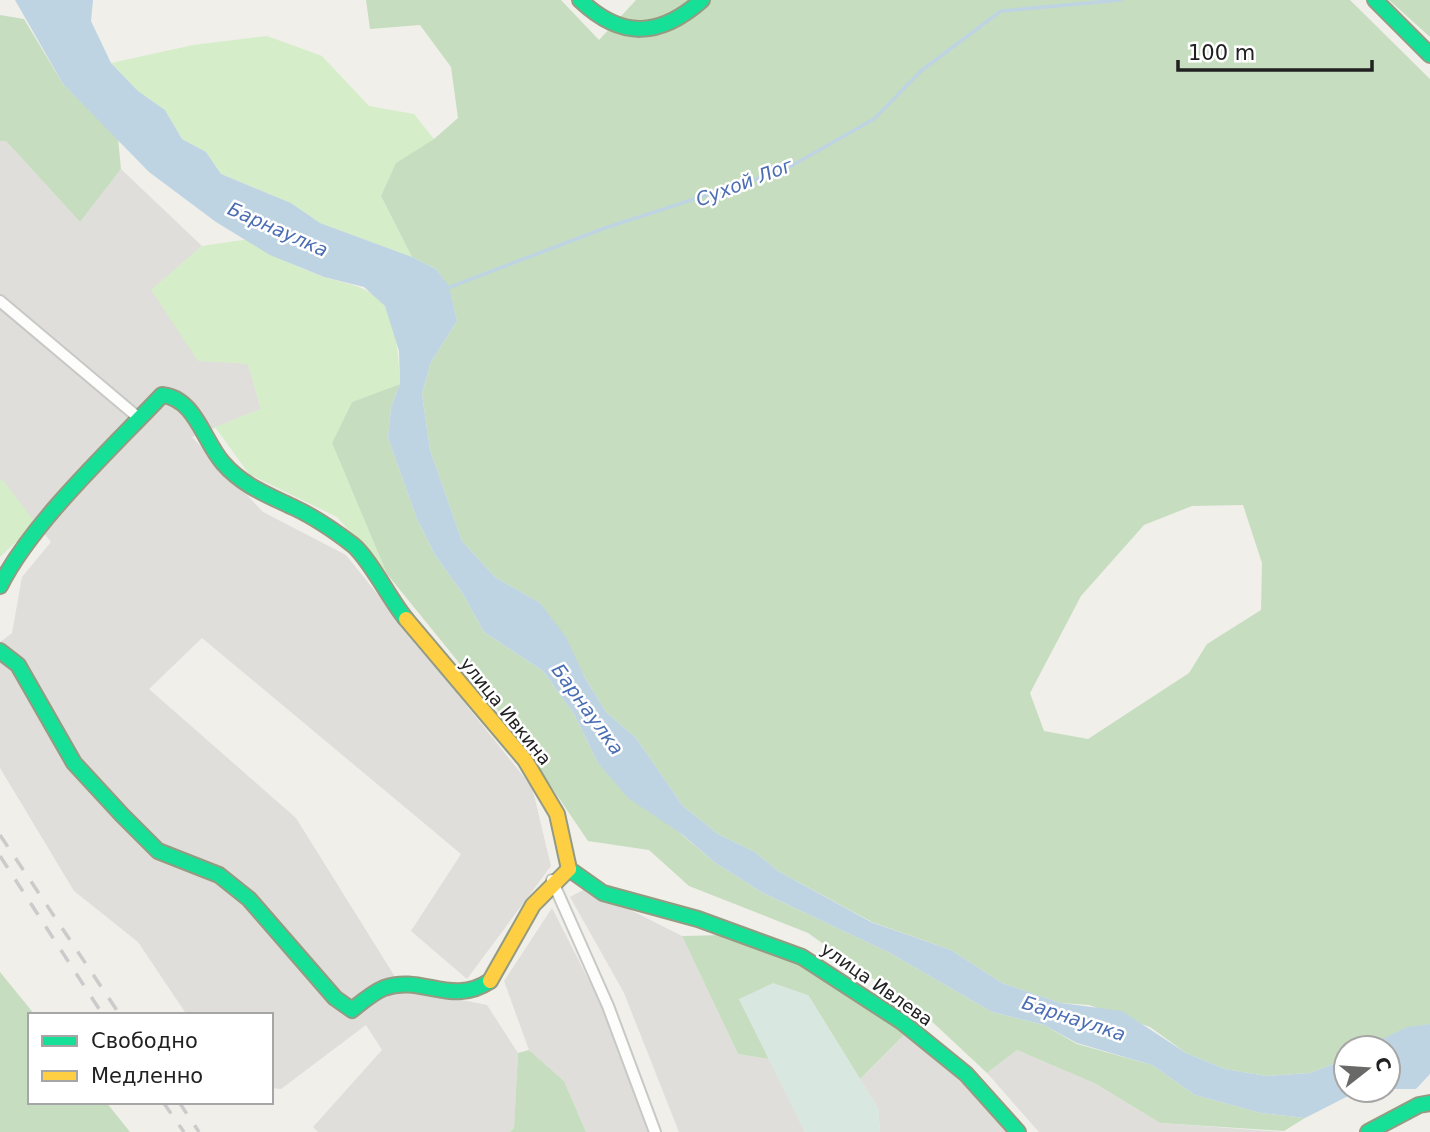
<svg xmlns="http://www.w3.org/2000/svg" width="1430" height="1132" font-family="'DejaVu Sans',sans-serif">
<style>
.residential{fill:#dfdedb}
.grass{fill:#d6edc9}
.forest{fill:#c6debf;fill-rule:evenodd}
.wetland{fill:#d8e7e0}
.water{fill:#bed4e2}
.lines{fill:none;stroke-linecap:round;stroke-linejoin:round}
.stream{stroke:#bed4e2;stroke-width:3.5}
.street-casing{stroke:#c8c8c6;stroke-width:14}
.fast-casing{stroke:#949b81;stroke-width:18}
.slow-casing{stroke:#949b81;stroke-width:18}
.street{stroke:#fdfdfc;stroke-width:10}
.fast{stroke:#16e098;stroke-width:14}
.slow{stroke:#ffcf43;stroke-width:14}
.rail{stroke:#cbcbcb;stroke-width:3.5;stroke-dasharray:14 14;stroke-linecap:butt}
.labels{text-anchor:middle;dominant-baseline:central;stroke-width:5;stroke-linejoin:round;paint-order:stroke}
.street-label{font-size:18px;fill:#212121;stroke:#fff}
.water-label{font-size:19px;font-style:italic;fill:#4b6db3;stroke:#fff}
</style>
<rect width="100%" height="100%" fill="#f0efea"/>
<g class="residential">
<polygon points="0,141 6,141 80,222 121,169 202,246 152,290 248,363 261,409 192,437 263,512 346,555 532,787 551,866 467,979 411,931 461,854 202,638 149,689 296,818 402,988 487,1005 518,1053 514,1128 510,1132 318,1132 313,1127 382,1050 366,1025 281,1089 271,1088 271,1015 187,1015 138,942 74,891 0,768 0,642 12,633 22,577 51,542 0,480"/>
<polygon points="587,888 682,936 738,1054 769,1059 805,1132 679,1132 624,993 570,897"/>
<polygon points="552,908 604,1010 653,1132 586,1132 564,1081 529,1050 504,981"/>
<polygon points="910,1029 1018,1132 880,1132 878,1108 860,1079"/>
<polygon points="1017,1050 1096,1084 1160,1123 1284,1132 1039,1132 987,1073"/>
</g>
<g class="grass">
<polygon points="267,36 322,56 369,106 414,114 434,139 397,163 381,196 412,257 320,223 291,203 221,174 206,152 182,139 165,110 138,91 111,63 193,45"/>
<path d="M249,239C271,256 295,266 321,276C344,284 367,284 384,305C397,323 399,362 400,384L352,402L332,443L387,574L337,517L249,474L215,427L261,409L248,364L198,361L151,290L202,246Z"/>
<polygon points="2,479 36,523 0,557 0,480"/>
</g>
<g class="forest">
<path d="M366,0H561L599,40L636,0H1350L1430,79V1024C1399,1029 1374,1048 1346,1048V1059L1310,1073L1266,1076L1225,1069L1186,1053L1150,1027L1089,1005L1061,1003L1002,983L951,950L872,922L778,871L755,852L718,834L683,806L636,738L606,712L540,603L495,577L462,541L430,450L422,394L431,362L457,321L449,287L436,269L412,257L381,196L396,163L434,139L458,118L451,67L420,25L370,29ZM1243,505L1262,563L1261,610L1207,644L1189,673L1088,739L1044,731L1030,693L1081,596L1144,525L1192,506Z"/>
<polygon points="1389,0 1430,0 1430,37"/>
<polygon points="0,15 24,19 63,84 118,138 121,169 80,222 6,141 0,141"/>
<polygon points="400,384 391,407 388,438 417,519 435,555 463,594 484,632 543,671 574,714 598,763 714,862 763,893 890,953 992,1012 1044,1025 1077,1044 1152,1065 1195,1095 1261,1113 1305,1118 1284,1131 1160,1123 1096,1084 1017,1050 987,1073 926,1016 808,933 689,886 649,850 588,841 508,723 387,574 332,443 352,402"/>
<polygon points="723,935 812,962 910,1029 860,1079 808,995 739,999 769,1059 738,1054 682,936"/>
<polygon points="0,972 35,1015 30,1015 30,1102 106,1102 130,1132 0,1132"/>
<polygon points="529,1050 564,1081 586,1132 510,1132 514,1128 518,1053"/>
</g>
<polygon class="wetland" points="773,983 808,995 878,1108 880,1132 805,1132 739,999"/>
<g class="water">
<polygon points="15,0 93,0 91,21 111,63 138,91 165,110 182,139 206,152 221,174 291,203 320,223 412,257 436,269 449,286 457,321 431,362 422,394 430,450 462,541 495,577 540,603 566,637 584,676 606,712 636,738 683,806 718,834 755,852 778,871 871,922 951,950 1002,983 1061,1003 1122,1011 1186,1053 1225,1069 1266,1076 1310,1073 1346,1059 1346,1090 1360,1090 1305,1118 1261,1113 1195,1095 1152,1065 1077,1043 1044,1025 992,1012 890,953 763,893 714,862 683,835 628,798 598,763 574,714 543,671 484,632 463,594 435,555 417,519 388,438 391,407 400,384 399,351 385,306 364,287 324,277 270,255 216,222 149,172 63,84"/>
<polygon points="1430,1024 1430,1074 1416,1089 1388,1089 1388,1048 1364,1048 1407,1027"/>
</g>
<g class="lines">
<polyline class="stream" points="445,289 605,228 784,170 874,119 921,71 1001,11 1121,0"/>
<g class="street-casing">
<g id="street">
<polyline points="0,301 140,419"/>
<polyline points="552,880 608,1006 655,1132"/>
</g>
</g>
<g class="fast-casing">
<g id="fast">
<path d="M580,0C621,39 659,38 702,0"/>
<polyline points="1375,0 1430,55"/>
<path d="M0,586C32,522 112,448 162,395C195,398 203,440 223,463C243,486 268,495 295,508C314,517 336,532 353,545C370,559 390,600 406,619"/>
<path d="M0,651L18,665L74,763L122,815L158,851L219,875L249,899L335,998L352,1010C362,1002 372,993 384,988C422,974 451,1007 490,981"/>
<polyline points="569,869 603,893 698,919 802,957 902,1022 966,1074 1018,1132"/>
<polyline points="1368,1132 1419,1105 1430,1103"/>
</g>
</g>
<g class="slow-casing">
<g id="slow">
<polyline points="406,619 525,760 557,814 569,869"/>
<polyline points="490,981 533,905 569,869"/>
</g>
</g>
<use href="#street" class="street"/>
<use href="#fast" class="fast"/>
<use href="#slow" class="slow"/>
<g class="rail">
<polyline points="0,835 120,1015"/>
<polyline points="0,856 103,1015"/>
<polyline points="163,1102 184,1132"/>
<polyline points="179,1102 199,1132"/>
</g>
</g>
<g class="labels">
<g class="street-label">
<text transform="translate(506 711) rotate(51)">улица Ивкина</text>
<text transform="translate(877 984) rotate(35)">улица Ивлева</text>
</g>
<g class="water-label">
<text transform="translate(744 182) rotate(-21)">Сухой Лог</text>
<text transform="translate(278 229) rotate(24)">Барнаулка</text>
<text transform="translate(588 709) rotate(54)">Барнаулка</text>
<text transform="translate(1074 1018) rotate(18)">Барнаулка</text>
</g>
</g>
<rect x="28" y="1013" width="245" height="91" fill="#ffffff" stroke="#a6a6a6" stroke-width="2"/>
<rect x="42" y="1036" width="35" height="10" fill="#16e098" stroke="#a6a6a6" stroke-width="2"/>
<text x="91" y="1048" font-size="21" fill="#212121">Свободно</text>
<rect x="42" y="1071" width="35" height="10" fill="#ffcf43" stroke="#a6a6a6" stroke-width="2"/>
<text x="91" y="1083" font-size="21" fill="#212121">Медленно</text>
<g transform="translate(1367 1069) rotate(73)"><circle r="33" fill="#ffffff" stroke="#a6a6a6" stroke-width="2"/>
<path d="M0-5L12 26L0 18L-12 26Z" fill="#696967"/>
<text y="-10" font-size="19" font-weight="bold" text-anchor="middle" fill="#212121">С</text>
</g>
<path d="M1178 60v10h194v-10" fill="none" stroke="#212121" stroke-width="3.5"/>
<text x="1188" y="60" font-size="21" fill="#212121" stroke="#ffffff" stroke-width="5" paint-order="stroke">100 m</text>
</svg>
